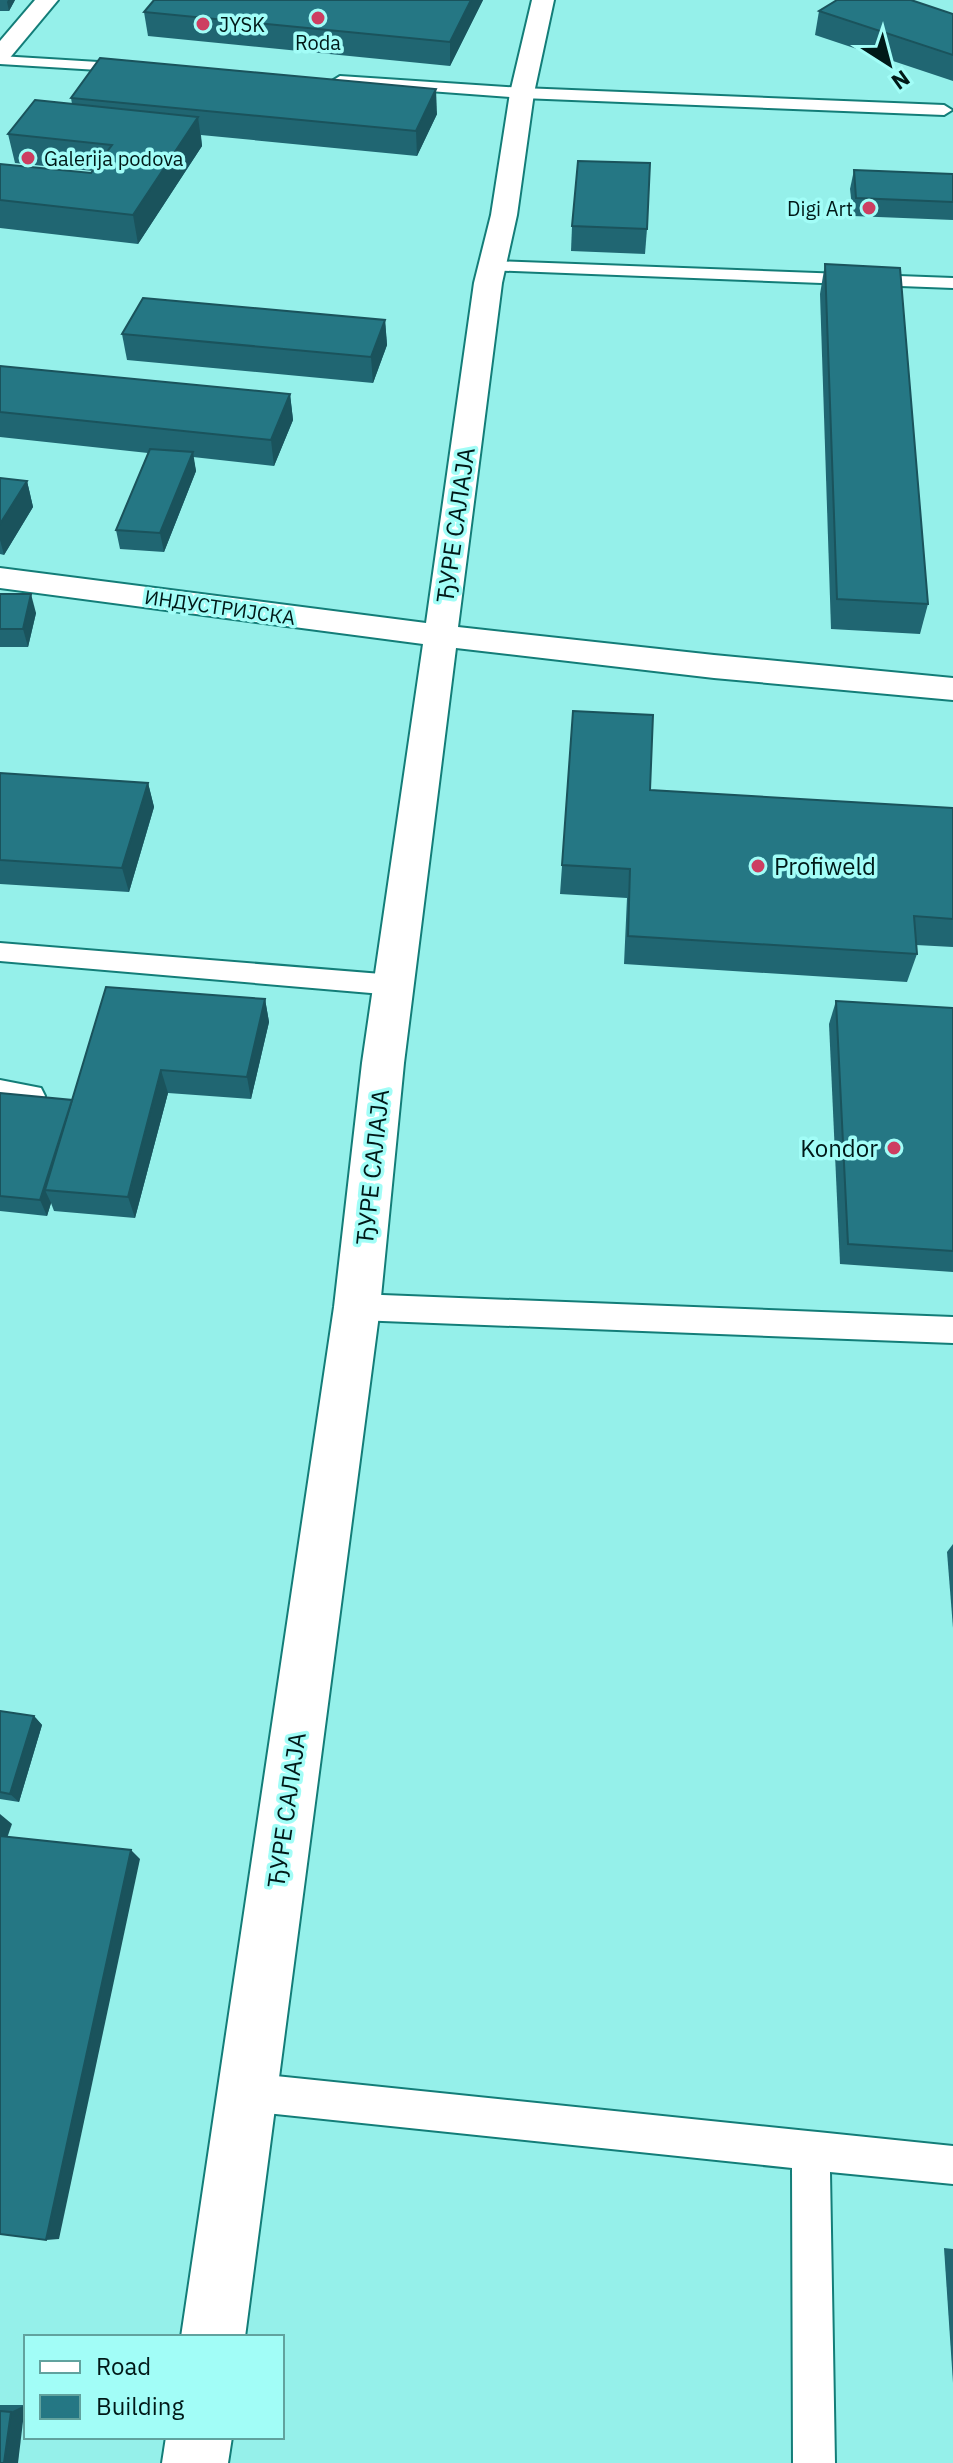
<svg xmlns="http://www.w3.org/2000/svg" width="953" height="2463" font-family="'IBM Plex Sans',sans-serif">
<style>
.lines{fill:none;stroke-linecap:round;stroke-linejoin:round}
.service-casing{stroke:#137d78;stroke-width:4}
.minor-casing{stroke:#137d78;stroke-width:4}
.secondary-casing{stroke:#137d78;stroke-width:4}
.service{fill:#fff;fill-rule:evenodd}
.minor{fill:#fff;fill-rule:evenodd}
.secondary{fill:#fff;fill-rule:evenodd}
.wall{fill:#206672}
.shaded-wall{fill:#1a535c}
.building{fill:#257784;stroke:#1a535c;stroke-width:2}
.poi-dot{fill:#cd3e61;stroke:#a2fdf7;stroke-width:3}
.labels{text-anchor:middle;dominant-baseline:central;stroke-width:7;stroke-linejoin:round;paint-order:stroke}
.far-poi-label{font-size:20px;fill:#001918;stroke:#a2fdf7;text-anchor:start}
.far-street-label{font-size:20px;fill:#001918;stroke:#a2fdf7}
.street-label{font-size:24px;fill:#001918;stroke:#a2fdf7}
.poi-label{font-size:24px;fill:#001918;stroke:#a2fdf7;text-anchor:start}
</style>
<rect width="100%" height="100%" fill="#95f0ea"/>
<g class="lines">
<g class="service-casing">
<g id="service">
<polygon points="0,56 131,64 138,68 131,72 0,64"/>
<polygon points="340,76 522,88 944,105 952,110 944,115 522,98 335,84 332,81"/>
<polygon points="492,261 953,278 953,288 486,270 483,266 486,262"/>
<polygon points="0,943 394,975 403,978 407,985 403,992 394,995 0,961"/>
<polygon points="0,1080 41,1088 45,1096 41,1104 32,1107 0,1102"/>
<polygon points="357,1294 953,1317 953,1343 357,1320 347,1316 343,1307 347,1298"/>
<polygon points="246,2073 953,2146 953,2184 830,2172 835,2463 793,2463 792,2168 246,2111 233,2105 227,2092 233,2079"/>
</g>
</g>
<g class="minor-casing">
<g id="minor">
<polygon points="532,0 554,0 534,93 517,215 502,283 458,627 714,655 953,678 953,700 714,678 456,648 404,1063 380,1307 245,2337 181,2337 334,1307 362,1063 423,644 0,588 0,568 426,623 474,283 491,215 510,93"/>
<polygon points="166,2437 232,2437 228,2463 162,2463"/>
</g>
</g>
<g class="secondary-casing">
<polygon id="secondary" points="35,0 58,0 8,60 0,62 0,41"/>
</g>
<use href="#service" class="service"/>
<use href="#minor" class="minor"/>
<use href="#secondary" class="secondary"/>
</g>
<g class="wall">
<polygon points="0,0 15,0 9,11 0,11"/>
<polygon points="483,0 450,66 148,36 144,12"/>
<polygon points="819,11 953,14 953,81 815,35"/>
<polygon points="71,98 437,114 417,156 201,135 202,146 138,244 0,228 0,164 91,173 93,171 15,163 8,134 72,104"/>
<polygon points="854,170 953,174 953,220 853,216 850,189"/>
<polygon points="572,226 647,229 645,254 571,251"/>
<polygon points="825,264 928,604 920,634 831,629 820,294"/>
<polygon points="385,320 387,345 373,383 127,360 122,334"/>
<polygon points="0,366 290,394 293,420 274,466 193,457 196,471 164,552 120,549 116,530 148,453 0,437"/>
<polygon points="0,478 27,481 33,507 4,555 0,554"/>
<polygon points="0,594 36,613 28,647 0,647"/>
<polygon points="573,711 650,790 953,808 953,947 916,945 917,954 907,982 624,964 627,898 560,894"/>
<polygon points="0,773 148,783 154,807 129,892 0,884"/>
<polygon points="265,999 269,1022 251,1099 168,1093 135,1218 54,1211 51,1203 47,1216 0,1211 0,1093 72,1100"/>
<polygon points="836,1001 953,1008 953,1272 840,1264 829,1024"/>
<polygon points="953,1544 953,1628 947,1552"/>
<polygon points="0,1711 34,1716 42,1725 19,1802 0,1799"/>
<polygon points="944,2248 953,2249 953,2383"/>
<polygon points="0,2405 25,2405 0,2463"/>
</g>
<g class="shaded-wall">
<polygon points="8,0 15,0 9,11 7,2"/>
<polygon points="471,0 483,0 450,66 450,42"/>
<polygon points="436,89 437,114 417,156 416,131"/>
<polygon points="198,117 202,146 138,244 133,215"/>
<polygon points="385,320 387,345 373,383 371,357"/>
<polygon points="290,394 293,420 274,466 271,440"/>
<polygon points="193,452 196,471 164,552 160,533"/>
<polygon points="27,481 33,507 4,555 0,540 0,524"/>
<polygon points="31,594 36,613 28,647 23,629"/>
<polygon points="148,783 154,807 129,892 122,868"/>
<polygon points="265,999 269,1022 251,1099 247,1077"/>
<polygon points="161,1070 168,1093 135,1218 128,1197"/>
<polygon points="72,1100 45,1190 51,1203 47,1216 40,1200"/>
<polygon points="34,1716 42,1725 19,1802 10,1794"/>
<polygon points="0,1814 12,1824 0,1858"/>
<polygon points="131,1850 140,1859 59,2239 46,2240"/>
<polygon points="25,2405 18,2463 4,2463 11,2412"/>
</g>
<g class="building">
<polygon points="154,0 471,0 450,42 144,12"/>
<polygon points="837,0 911,0 953,14 953,55 819,11"/>
<polygon points="100,58 436,89 416,131 71,98"/>
<polygon points="35,100 198,117 133,215 0,200 0,164 91,173 112,145 8,134"/>
<polygon points="578,161 650,163 647,229 572,226"/>
<polygon points="854,170 953,174 953,202 856,198"/>
<polygon points="825,264 900,268 928,604 837,599"/>
<polygon points="143,298 385,320 371,357 122,334"/>
<polygon points="0,366 290,394 271,440 0,412"/>
<polygon points="150,449 193,452 160,533 116,530"/>
<polygon points="0,478 27,481 0,524"/>
<polygon points="0,594 31,594 23,629 0,629"/>
<polygon points="573,711 653,715 650,790 953,808 953,919 914,916 917,954 628,936 630,869 562,865"/>
<polygon points="0,773 148,783 122,868 0,860"/>
<polygon points="106,987 265,999 247,1077 161,1070 128,1197 45,1190"/>
<polygon points="836,1001 953,1008 953,1251 848,1244"/>
<polygon points="0,1093 72,1100 40,1200 0,1196"/>
<polygon points="0,1711 34,1716 10,1794 0,1792"/>
<polygon points="0,1836 131,1850 46,2240 0,2234"/>
<polygon points="0,2411 11,2412 4,2463 0,2463"/>
</g>
<g class="poi-dot">
<circle cx="318" cy="18" r="8"/>
<circle cx="203" cy="24" r="8"/>
<circle cx="28" cy="158" r="8"/>
<circle cx="869" cy="208" r="8"/>
<circle cx="758" cy="866" r="8"/>
<circle cx="894" cy="1148" r="8"/>
</g>
<g class="labels">
<g class="far-poi-label">
<text x="219" y="24">JYSK</text>
<text x="318" y="42" text-anchor="middle">Roda</text>
<text x="44" y="158">Galerija podova</text>
<text x="853" y="208" text-anchor="end">Digi Art</text>
</g>
<g class="far-street-label">
<text transform="translate(220 607) rotate(8)">ИНДУСТРИЈСКА</text>
</g>
<g class="street-label">
<text transform="translate(455 525) rotate(-82)">ЂУРЕ САЛАЈА</text>
<text transform="translate(372 1167) rotate(-84)">ЂУРЕ САЛАЈА</text>
<text transform="translate(286 1810) rotate(-82)">ЂУРЕ САЛАЈА</text>
</g>
<g class="poi-label">
<text x="774" y="866">Profiweld</text>
<text x="878" y="1148" text-anchor="end">Kondor</text>
</g>
</g>
<rect x="24" y="2335" width="260" height="104" fill="#a2fdf7" stroke="#61a29e" stroke-width="2"/>
<rect x="40" y="2361" width="40" height="12" fill="#ffffff" stroke="#61a29e" stroke-width="2"/>
<text x="96" y="2375" font-size="24" fill="#001918">Road</text>
<rect x="40" y="2395" width="40" height="24" fill="#257784" stroke="#61a29e" stroke-width="2"/>
<text x="96" y="2415" font-size="24" fill="#001918">Building</text>
<g transform="translate(889 64) rotate(144)" stroke="#a2fdf7" stroke-width="6" paint-order="stroke">
<path d="M0-6L14 30L0 20L-14 30Z" fill="#001918"/>
<text y="-12" font-size="22" font-weight="bold" text-anchor="middle" fill="#001918">N</text>
</g>
</svg>
